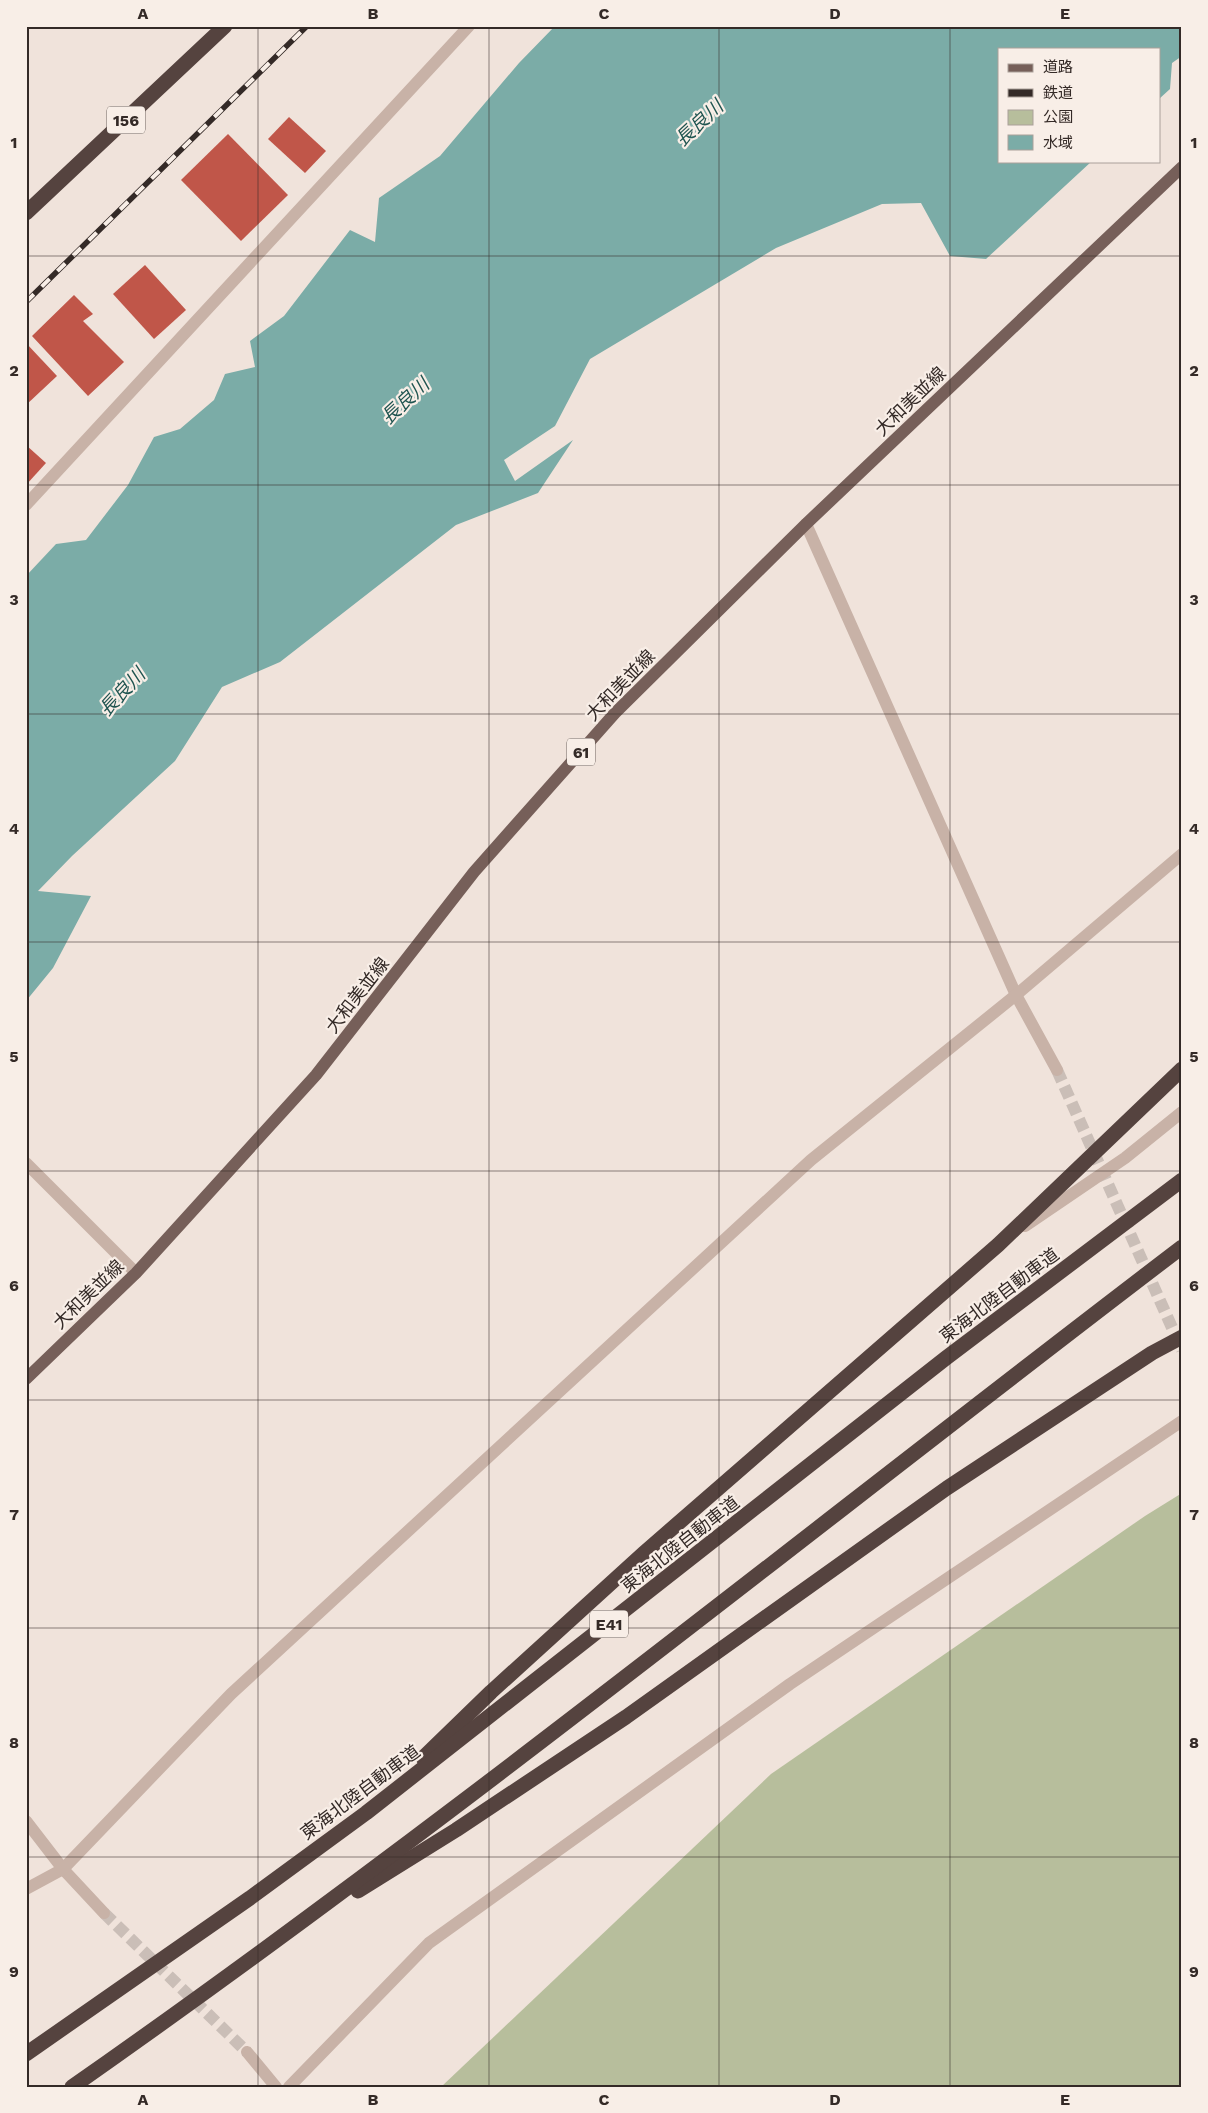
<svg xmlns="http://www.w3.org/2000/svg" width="1208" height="2113" font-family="'Work Sans','Noto Sans JP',sans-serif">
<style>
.green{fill:#b7be9c}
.water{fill:#7baca7}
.building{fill:#c05649}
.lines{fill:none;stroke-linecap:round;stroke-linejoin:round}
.minor-tunnel{stroke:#cabeb7;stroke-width:12;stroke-dasharray:12 6;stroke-linecap:butt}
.minor{stroke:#c8b2a7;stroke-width:12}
.major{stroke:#765f59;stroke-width:12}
.highway{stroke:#55433f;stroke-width:15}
.rail-casing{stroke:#342a27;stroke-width:5.5}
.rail{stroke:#f8eee7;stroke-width:4;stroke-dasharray:11;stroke-linecap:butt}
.grid{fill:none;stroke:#342a27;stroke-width:1;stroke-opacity:0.55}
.labels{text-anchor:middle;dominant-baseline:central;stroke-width:4.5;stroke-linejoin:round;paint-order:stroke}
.shield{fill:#f8eee7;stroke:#6f6561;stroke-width:1}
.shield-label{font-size:16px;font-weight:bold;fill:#342a27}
.street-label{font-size:18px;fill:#342a27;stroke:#f8eee7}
.water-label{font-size:19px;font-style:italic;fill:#1f5450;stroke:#f8eee7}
.neatline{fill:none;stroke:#342a27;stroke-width:2}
.grid-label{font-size:16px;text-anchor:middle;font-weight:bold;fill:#342a27}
</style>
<rect width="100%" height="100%" fill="#f0e3db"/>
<polygon class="green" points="1182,1493 1182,2087 441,2087 771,1774 1145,1516"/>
<polygon class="water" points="555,26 1182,26 1182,56 1172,63 1170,89 1159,99 1159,49 999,49 999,161 1092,161 986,259 950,256 921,203 882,204 776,248 590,359 555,426 504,460 515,481 573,440 538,493 456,525 280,662 222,687 175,761 72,856 38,891 91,896 53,968 26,1001 26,576 56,544 86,540 128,485 154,437 180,429 214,400 225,374 255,367 250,341 284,316 350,230 375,242 379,198 440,156 519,63"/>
<g class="building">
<polygon points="289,117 326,151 305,173 268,139"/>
<polygon points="228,134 288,195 241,241 181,180"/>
<polygon points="145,265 186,310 154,339 113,294"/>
<polygon points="74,295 93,314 83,321 124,362 88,396 32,336"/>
<polygon points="26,343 57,376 26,405"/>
<polygon points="26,445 46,463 26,485"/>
</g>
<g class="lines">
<g class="minor-tunnel">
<polyline points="1057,1070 1182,1350"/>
<polyline points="104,1913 247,2052"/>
</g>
<g class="minor">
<polyline points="26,505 469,26"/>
<polyline points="806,524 1016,995 1057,1070"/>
<polyline points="26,1163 136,1273"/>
<polyline points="1025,1226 1125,1158 1182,1112"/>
<polyline points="26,1821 63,1869 104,1913"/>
<polyline points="26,1889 63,1869 231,1694 811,1160 1016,995 1182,854"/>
<polyline points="247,2052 276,2087"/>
<polyline points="289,2087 429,1943 790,1684 1182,1421"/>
</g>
<polyline class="major" points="26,1379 136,1273 316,1075 474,872 615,713 806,524 1182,167"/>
<g class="highway">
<polyline points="26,213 225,26"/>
<polyline points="423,1758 491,1692 644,1553 998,1245 1182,1069"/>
<polyline points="358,1891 456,1830 626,1717 947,1488 1152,1353 1182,1337"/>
<polyline points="26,2054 250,1898 366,1813 946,1358 1182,1180"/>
<path d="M72,2087C452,1821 813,1528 1182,1247"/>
</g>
<g class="rail-casing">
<polyline id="rail" points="26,302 307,26"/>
</g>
<use href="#rail" class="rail"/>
</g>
<path class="grid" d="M258,26V2087M489,26V2087M719,26V2087M950,26V2087M26,256H1182M26,485H1182M26,714H1182M26,942H1182M26,1171H1182M26,1400H1182M26,1628H1182M26,1857H1182"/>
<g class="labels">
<g class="shield">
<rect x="107" y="106.5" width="38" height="27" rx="4"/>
<rect x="567" y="738.5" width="28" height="27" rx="4"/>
<rect x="590" y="1610.5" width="38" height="27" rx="4"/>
</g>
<g class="shield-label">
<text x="126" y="120">156</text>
<text x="581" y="752">61</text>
<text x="609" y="1624">E41</text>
</g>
<g class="street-label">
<text transform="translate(910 401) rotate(-44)">大和美並線</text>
<text transform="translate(620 685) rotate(-46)">大和美並線</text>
<text transform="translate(357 995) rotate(-52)">大和美並線</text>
<text transform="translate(88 1294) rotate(-44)">大和美並線</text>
<text transform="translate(999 1295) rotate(-37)">東海北陸自動車道</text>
<text transform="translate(680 1544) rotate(-38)">東海北陸自動車道</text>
<text transform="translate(360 1792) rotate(-37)">東海北陸自動車道</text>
</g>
<g class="water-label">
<text transform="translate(699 123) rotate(-43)">長良川</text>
<text transform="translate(405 401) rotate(-43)">長良川</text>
<text transform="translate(122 692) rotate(-47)">長良川</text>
</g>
</g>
<rect width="1208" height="2113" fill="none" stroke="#f8eee7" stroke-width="55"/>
<rect x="998" y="48" width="162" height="115" fill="#f8eee7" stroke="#aaa09a"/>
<rect x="1008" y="64" width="25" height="8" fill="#765f59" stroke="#aaa09a"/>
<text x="1043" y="72" font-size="15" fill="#342a27">道路</text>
<rect x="1008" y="89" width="25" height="8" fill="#342a27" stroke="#aaa09a"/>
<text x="1043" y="98" font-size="15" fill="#342a27">鉄道</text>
<rect x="1008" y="110" width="25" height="15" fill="#b7be9c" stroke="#aaa09a"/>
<text x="1043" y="122" font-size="15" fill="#342a27">公園</text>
<rect x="1008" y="135" width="25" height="15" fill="#7baca7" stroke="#aaa09a"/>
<text x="1043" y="148" font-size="15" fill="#342a27">水域</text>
<rect x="28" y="28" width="1152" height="2058" class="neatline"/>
<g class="grid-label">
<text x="143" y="19">A</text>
<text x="373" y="19">B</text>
<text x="604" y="19">C</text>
<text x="835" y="19">D</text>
<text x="1065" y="19">E</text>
<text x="14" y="148">1</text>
<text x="1194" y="148">1</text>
<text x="14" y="376">2</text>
<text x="1194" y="376">2</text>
<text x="14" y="605">3</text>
<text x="1194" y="605">3</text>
<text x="14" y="834">4</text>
<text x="1194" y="834">4</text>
<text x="14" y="1062">5</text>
<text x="1194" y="1062">5</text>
<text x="14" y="1291">6</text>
<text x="1194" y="1291">6</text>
<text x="14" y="1520">7</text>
<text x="1194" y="1520">7</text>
<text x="14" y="1748">8</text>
<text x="1194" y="1748">8</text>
<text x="14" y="1977">9</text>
<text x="1194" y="1977">9</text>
<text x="143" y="2105">A</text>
<text x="373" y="2105">B</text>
<text x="604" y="2105">C</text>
<text x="835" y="2105">D</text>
<text x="1065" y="2105">E</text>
</g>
</svg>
